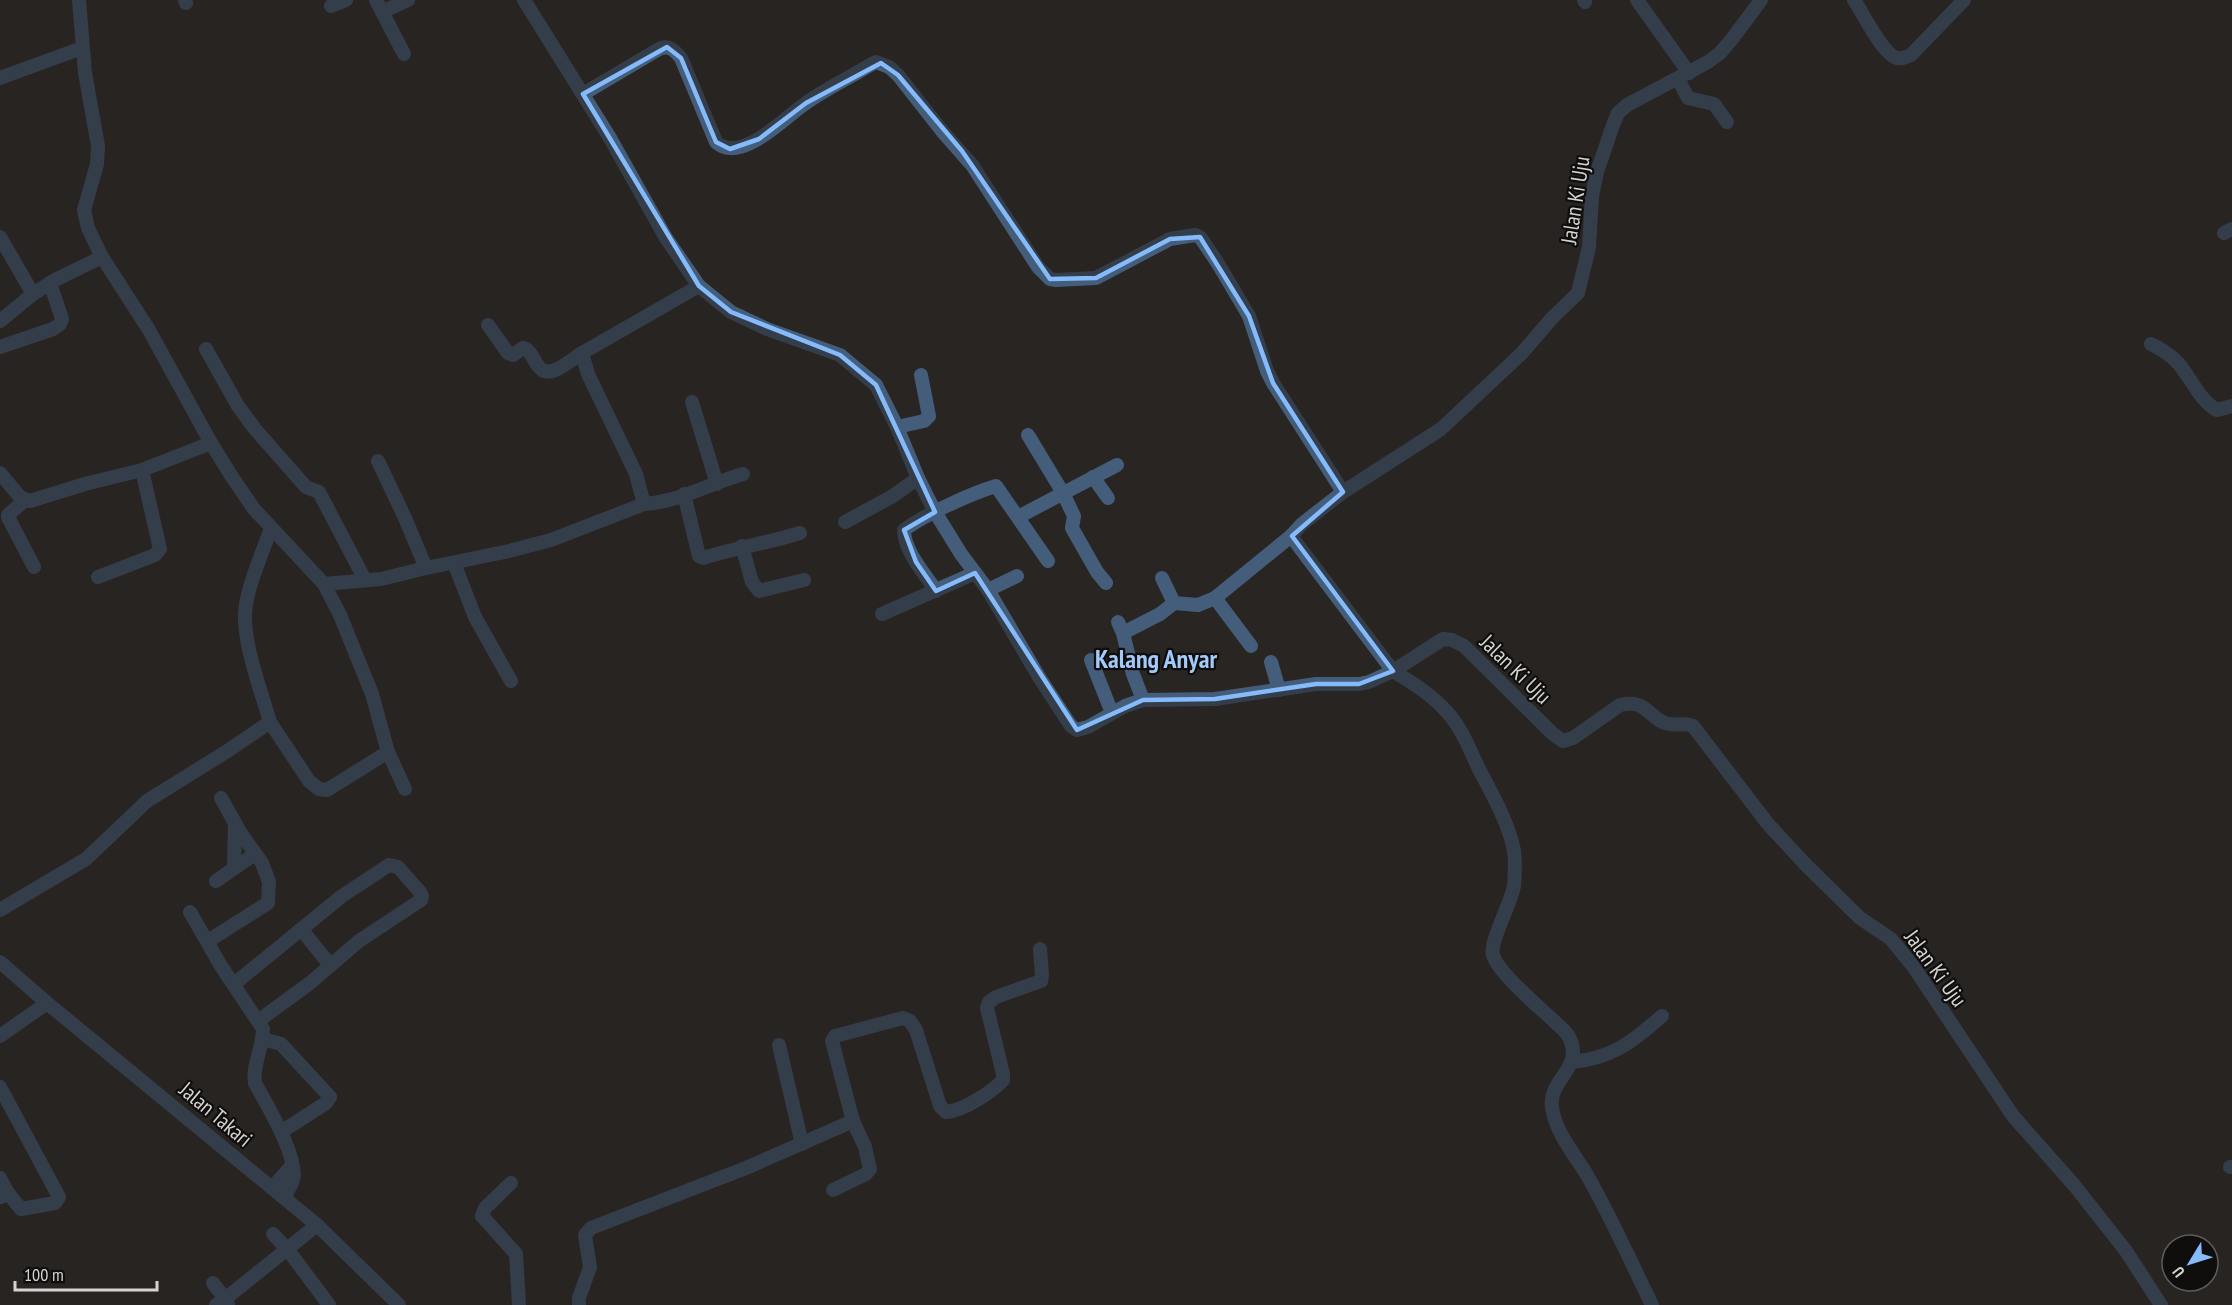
<svg xmlns="http://www.w3.org/2000/svg" width="2232" height="1305" font-family="'PT Sans Narrow',sans-serif">
<style>
.lines{fill:none;stroke-linecap:round;stroke-linejoin:round}
.minor{stroke:#445d7a;stroke-width:14}
.marked{fill:none;stroke:#85bbfb;stroke-width:4.5;stroke-linejoin:round}
.labels{text-anchor:middle;dominant-baseline:central;stroke-width:4.5;stroke-linejoin:round;paint-order:stroke}
.street-label{font-size:22px;fill:#d5d3d1;stroke:#100e0d}
.quarter-label{font-size:26px;font-weight:bold;fill:#a2cafa;stroke:#100e0d}
</style>
<rect width="100%" height="100%" fill="#282523"/>
<g class="lines">
<g class="minor">
<polyline points="79,0 85,73 98,146 97,164 84,210 88,228 102,257 149,330 211,443 232,477 254,509 324,584 340,615 372,694 388,752 405,789"/>
<polyline points="185,0 186,3"/>
<polyline points="376,0 404,54"/>
<path d="M524,0L610,138L666,238L699,286L731,312L767,329L840,355L876,385L897,427L918,478L935,512L961,554L988,590L1039,677L1071,726L1077,730L1088,727L1125,706L1143,700L1215,699L1316,684H1359L1369,682L1393,671C1413,683 1432,695 1447,712C1462,728 1470,751 1480,771C1492,794 1507,820 1513,846C1516,858 1515,874 1514,886C1511,904 1489,942 1493,955C1498,973 1539,1007 1554,1021C1559,1026 1566,1031 1569,1037C1585,1068 1548,1079 1552,1107C1555,1132 1575,1155 1587,1175C1611,1217 1631,1262 1652,1305"/>
<polyline points="1584,0 1585,2"/>
<polyline points="1637,0 1689,73"/>
<path d="M1761,0L1732,39L1720,53L1708,62L1627,105L1618,113L1613,125L1597,172L1592,196L1589,247L1578,293L1552,318L1522,353L1441,429L1343,492L1302,524L1291,536L1393,671L1443,639L1452,640L1464,646L1553,734L1563,741L1573,738L1620,705C1649,698 1649,721 1669,724C1677,726 1684,722 1693,726L1768,824L1806,865L1860,918L1891,939L1913,966L2013,1116L2074,1185L2126,1251L2161,1305"/>
<path d="M1854,0C1863,13 1883,55 1897,58C1903,59 1907,57 1911,55L1964,0"/>
<polyline points="331,6 346,0"/>
<polyline points="382,12 408,0"/>
<polyline points="0,78 82,48"/>
<polyline points="1678,79 1688,98 1714,104 1727,122"/>
<path d="M583,94L659,49C669,44 675,51 681,58L716,142C741,165 785,117 806,103C826,89 849,78 870,65L876,62L889,67L898,75L942,131L972,165L1038,267L1050,279L1056,280L1096,278L1170,239L1195,235L1200,237L1217,262L1249,316L1267,371L1273,383L1343,492"/>
<polyline points="2224,233 2232,229"/>
<polyline points="0,237 33,294"/>
<polyline points="0,321 33,294 55,280 102,257"/>
<path d="M488,325L508,353L513,355L523,348L526,349C533,354 534,362 540,368C550,380 572,359 582,353"/>
<path d="M2151,344C2161,349 2170,354 2178,363C2191,378 2200,401 2217,410L2232,406"/>
<polyline points="0,347 53,329 60,324 62,319 50,283"/>
<polyline points="206,349 238,406 255,429 306,487 319,492 365,580"/>
<polyline points="692,402 717,484"/>
<polyline points="897,427 924,421 929,416 921,375"/>
<polyline points="1028,435 1063,493 1074,516 1072,528 1097,572 1106,583"/>
<polyline points="378,461 405,518 426,568"/>
<polyline points="0,473 20,497 30,501 85,484 142,470 211,443"/>
<polyline points="1093,477 1108,498"/>
<path d="M684,494L699,556L703,558C735,548 768,543 800,533"/>
<polyline points="25,500 8,515 8,517 34,567"/>
<path d="M644,504C678,502 711,483 743,474"/>
<polyline points="1018,517 1117,465"/>
<polyline points="845,522 893,496 918,478"/>
<polyline points="742,546 752,582 759,591 804,580"/>
<polyline points="454,563 475,617 511,681"/>
<polyline points="98,577 155,555 160,549 142,470"/>
<polyline points="1162,578 1174,603 1198,605 1215,598"/>
<polyline points="324,584 381,579 426,568 509,551 551,540 644,504 636,474 588,374 582,353 699,286"/>
<polyline points="988,590 1017,576"/>
<path d="M936,591C925,574 904,551 904,530C924,515 972,493 996,486L1048,561"/>
<polyline points="882,614 975,573"/>
<polyline points="1118,622 1123,633 1133,674 1143,700"/>
<polyline points="1123,633 1160,614 1174,603"/>
<polyline points="1251,646 1215,598 1291,536"/>
<polyline points="1091,660 1112,713"/>
<polyline points="1271,662 1279,690"/>
<polyline points="270,722 309,781 319,789 327,790 388,752"/>
<polyline points="234,868 235,824"/>
<polyline points="216,881 255,854"/>
<path d="M0,910L86,859L147,801L229,750L270,722C261,691 247,654 245,622C243,594 262,555 271,528"/>
<path d="M190,912L221,966L263,1029C263,1048 252,1065 255,1083C266,1104 299,1157 293,1180C291,1186 287,1192 284,1197"/>
<polyline points="301,929 330,965"/>
<polyline points="208,941 268,903 269,882 262,863 240,832 221,798"/>
<polyline points="0,962 47,1003 317,1225 399,1305"/>
<polyline points="234,984 342,896 389,865 398,867 420,892 422,896 421,900 359,941 310,983 258,1021"/>
<polyline points="0,1036 47,1003"/>
<polyline points="263,1039 281,1044 330,1097 326,1103 281,1132"/>
<polyline points="779,1045 802,1144"/>
<path d="M1572,1062C1613,1058 1632,1042 1662,1016"/>
<polyline points="0,1087 59,1197 55,1203 21,1209 8,1193"/>
<polyline points="2230,1167 2232,1167"/>
<polyline points="0,1178 8,1193 1,1197"/>
<polyline points="511,1183 485,1208 482,1216 516,1254 519,1305"/>
<polyline points="272,1188 292,1165"/>
<polyline points="833,1190 866,1174 870,1169 865,1147 853,1121"/>
<polyline points="273,1234 288,1250 329,1305"/>
<polyline points="213,1283 225,1299 216,1305"/>
<polyline points="228,1305 225,1299 317,1225"/>
<path d="M579,1305V1298L590,1267L585,1235L591,1228L746,1168L853,1121L832,1041L835,1036L903,1018L910,1021L916,1030L940,1106L946,1112C963,1111 992,1092 1003,1080V1074L987,1008L989,1002L996,997L1041,981L1042,975L1040,949"/>
</g>
</g>
<path d="M0 0H2232V1305H0ZM667,47L681,58L716,142L730,149L759,139L806,103L881,63L898,75L962,151L1050,279L1096,278L1170,239L1200,237L1249,316L1273,383L1343,492L1292,536L1393,671L1359,684H1316L1215,699L1143,700L1077,730L975,573L936,591L916,562L904,530L935,512L876,385L840,355L731,312L699,286L583,94Z" fill="#282523" fill-opacity=".55" fill-rule="evenodd"/>
<path class="marked" d="M667,47L681,58L716,142L730,149L759,139L806,103L881,63L898,75L962,151L1050,279L1096,278L1170,239L1200,237L1249,316L1273,383L1343,492L1292,536L1393,671L1359,684H1316L1215,699L1143,700L1077,730L975,573L936,591L916,562L904,530L935,512L876,385L840,355L731,312L699,286L583,94Z"/>
<g class="labels">
<g class="street-label">
<text transform="translate(1575 200) rotate(-81)">Jalan Ki Uju</text>
<text transform="translate(1516 669) rotate(44)">Jalan Ki Uju</text>
<text transform="translate(1936 968) rotate(54)">Jalan Ki Uju</text>
<text transform="translate(216 1114) rotate(40)">Jalan Takari</text>
</g>
<g class="quarter-label">
<text x="1156" y="658">Kalang Anyar</text>
</g>
</g>
<g transform="translate(2190 1263) rotate(232)"><circle r="28" fill="#100e0d" stroke="#5f5d5b" stroke-width="1.5"/>
<path d="M0-4.5L10 22L0 15L-10 22Z" fill="#85bbfb"/>
<text y="-9" font-size="16" font-weight="bold" text-anchor="middle" fill="#d5d3d1">U</text>
</g>
<path d="M15 1281v9h142v-9" fill="none" stroke="#d5d3d1" stroke-width="3"/>
<text x="24" y="1281" font-size="18" fill="#d5d3d1" stroke="#100e0d" stroke-width="4.5" paint-order="stroke">100 m</text>
</svg>
